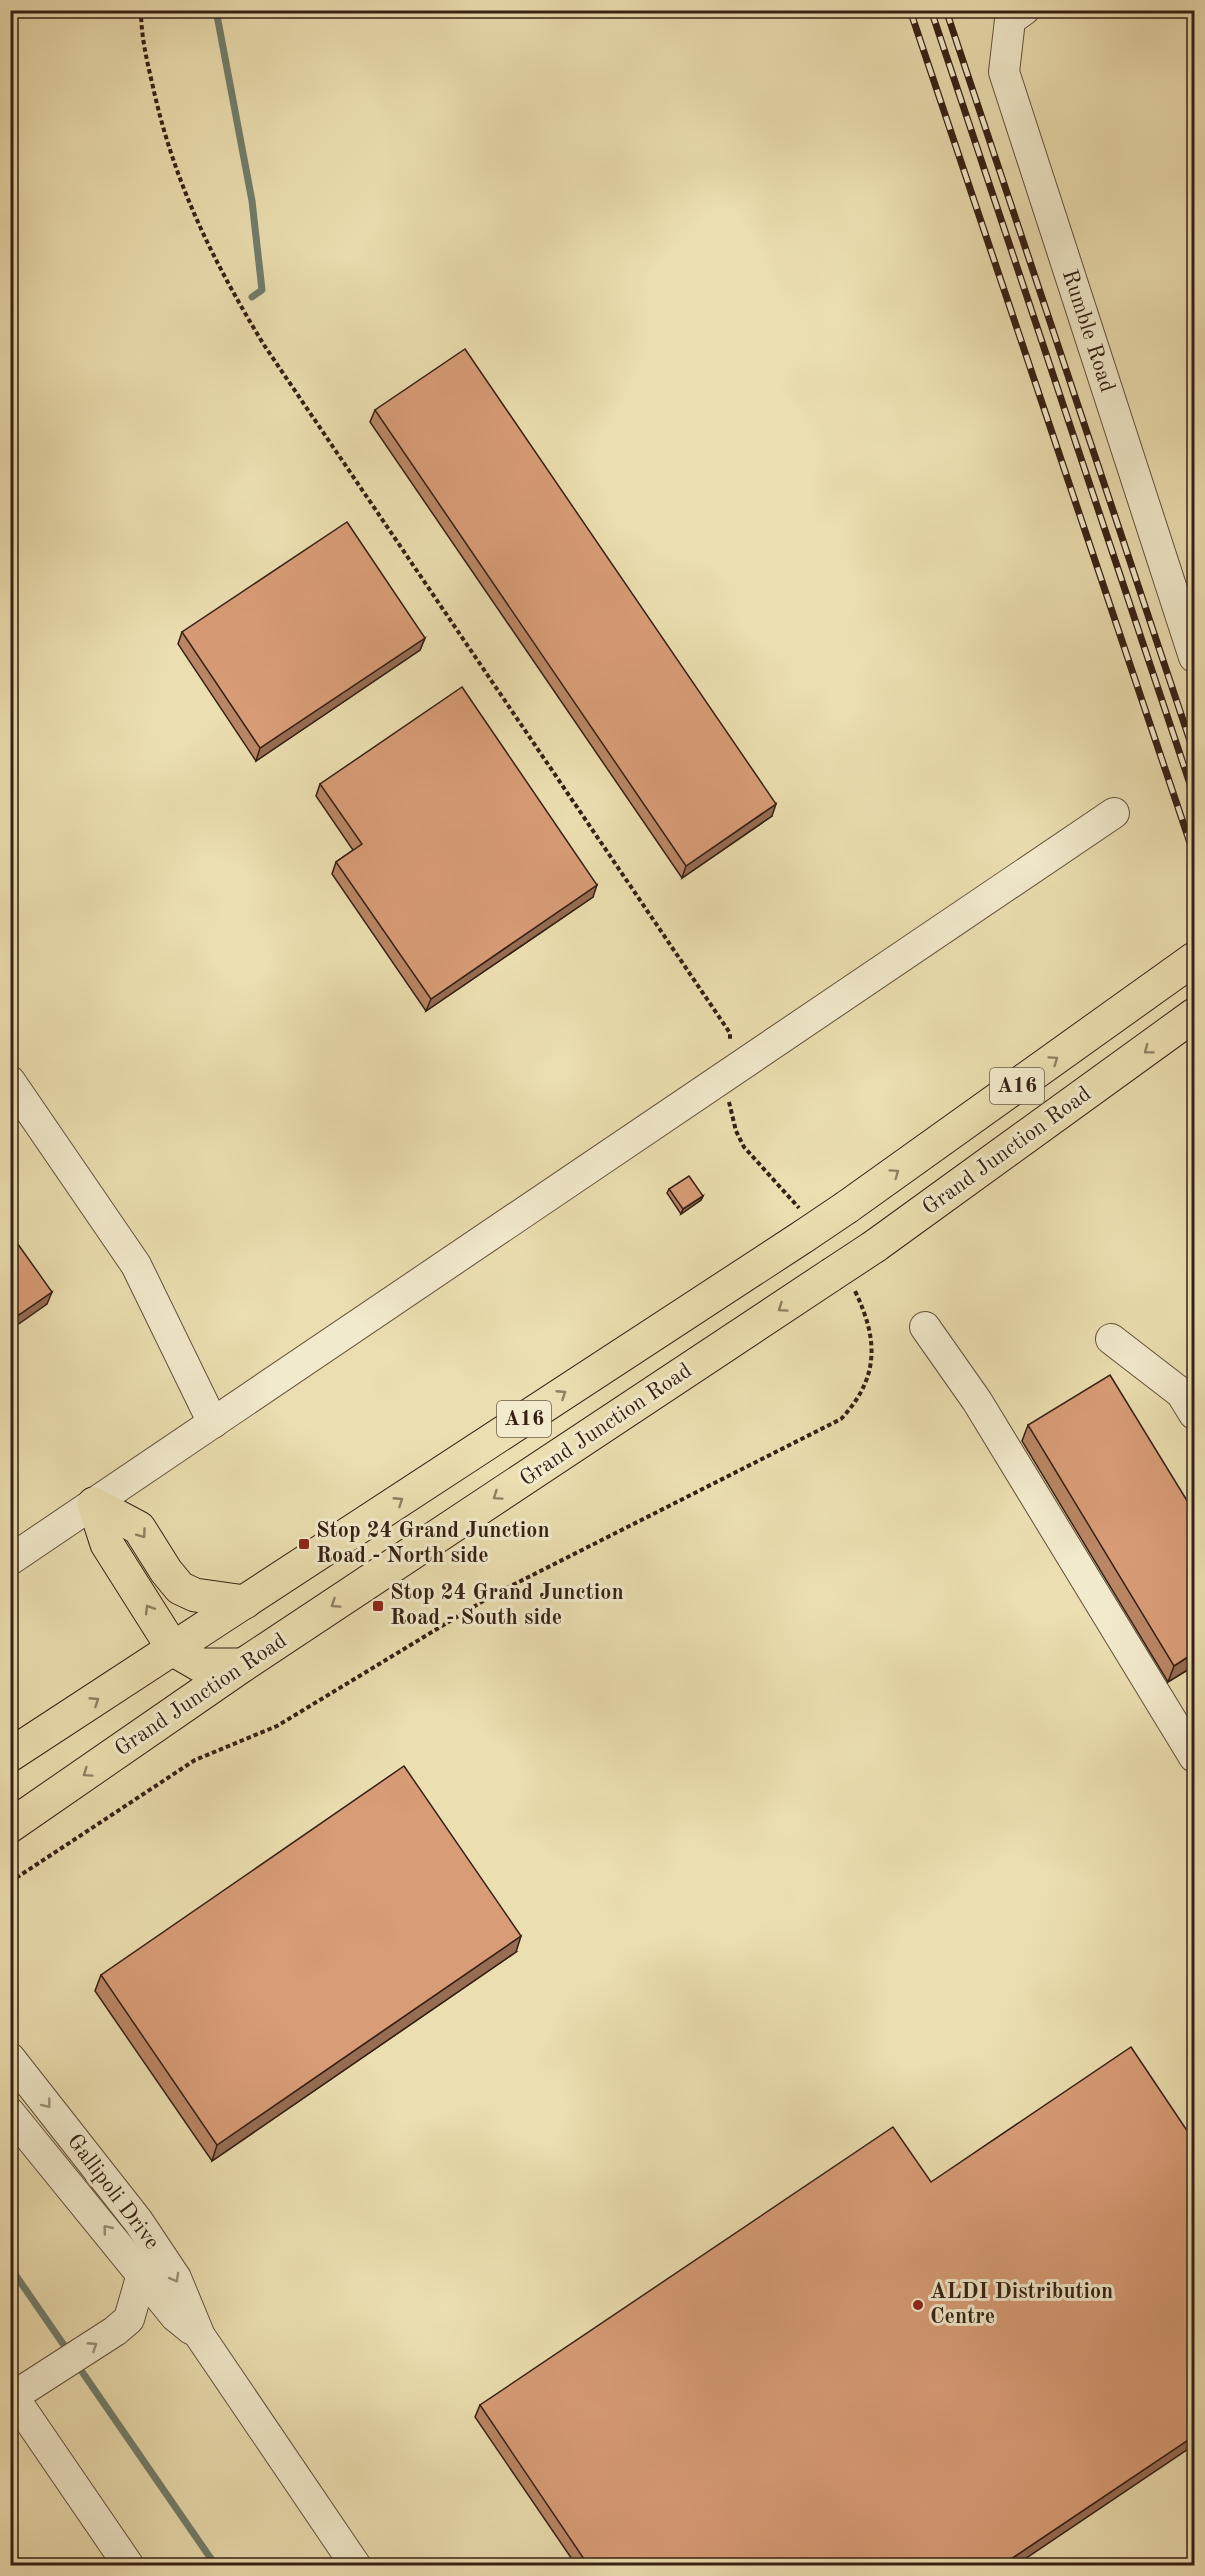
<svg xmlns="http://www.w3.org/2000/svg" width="1205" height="2576" font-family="'Old Standard TT',serif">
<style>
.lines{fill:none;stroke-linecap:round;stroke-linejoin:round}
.stream{stroke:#717e6d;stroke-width:7}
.minor-casing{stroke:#63503c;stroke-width:32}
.highway-casing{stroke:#362015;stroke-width:35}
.path{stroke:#362015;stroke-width:4;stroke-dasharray:4.5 3;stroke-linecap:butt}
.minor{stroke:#f2eacc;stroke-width:30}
.highway{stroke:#ebdeb0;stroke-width:33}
.rail-casing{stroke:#362015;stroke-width:7}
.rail{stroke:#f2eacc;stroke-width:4.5;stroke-dasharray:14;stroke-linecap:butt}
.highway-bridge-casing{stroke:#362015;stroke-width:35;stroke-linecap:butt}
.highway-bridge{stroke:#ebdeb0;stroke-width:33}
.wall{fill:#ba8665;stroke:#362015;stroke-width:1.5}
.shaded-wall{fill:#976d53;stroke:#362015;stroke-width:1.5}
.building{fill:#d89c76;stroke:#362015;stroke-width:1.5}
.oneway{stroke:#907f62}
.oneway2{stroke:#9d8f7a}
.poi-dot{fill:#8f2418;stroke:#f2eacc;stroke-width:2}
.labels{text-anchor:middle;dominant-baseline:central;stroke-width:6;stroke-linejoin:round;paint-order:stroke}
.shield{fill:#f2eacc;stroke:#6e5d4c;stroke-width:1.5}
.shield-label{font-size:21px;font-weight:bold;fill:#362015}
.street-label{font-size:22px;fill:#362015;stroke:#f2eacc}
.poi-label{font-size:22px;font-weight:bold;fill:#362015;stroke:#f2eacc;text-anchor:start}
</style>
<rect width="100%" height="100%" fill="#ebdeb0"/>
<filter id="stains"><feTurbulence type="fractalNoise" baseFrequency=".00333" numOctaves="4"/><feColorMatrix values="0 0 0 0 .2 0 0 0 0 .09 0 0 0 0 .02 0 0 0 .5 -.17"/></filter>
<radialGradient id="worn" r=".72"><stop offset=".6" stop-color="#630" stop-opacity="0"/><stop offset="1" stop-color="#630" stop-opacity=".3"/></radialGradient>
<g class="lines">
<g class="stream">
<polyline points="216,10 252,201 262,290 252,297"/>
<polyline points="10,2267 68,2351"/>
<polyline points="76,2363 216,2566"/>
</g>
<g class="minor-casing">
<g id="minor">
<polyline points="1024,10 1010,20 1004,72 1194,657"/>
<polyline points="10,1081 136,1265 213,1423"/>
<polyline points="925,1327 977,1401 1194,1757"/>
<polyline points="1111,1339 1181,1393 1194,1414"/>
<polyline points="10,1560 1114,813"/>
<polyline points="10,2058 138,2221 176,2278 200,2336 356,2566"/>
<polyline points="10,2113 175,2316 191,2329"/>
<polyline points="10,2392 129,2566"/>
<polyline points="14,2396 115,2331 129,2319 142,2274"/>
</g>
</g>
<g class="highway-casing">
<g id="highway">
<polyline points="847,1207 1194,959"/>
<polyline points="875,1246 1194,1015"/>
<polyline points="94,1504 107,1544 174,1650 200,1665 243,1665"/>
<polyline points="94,1504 139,1528 166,1571 180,1588 195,1595 245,1602"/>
<polyline points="10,1755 804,1236"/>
<polyline points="10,1826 243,1665 831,1275"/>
</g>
</g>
<g class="path">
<path d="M141,10C141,37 147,61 153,87C174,183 213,261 264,345L730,1033V1040"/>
<polyline points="729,1102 736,1131 744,1147 799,1208"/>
<path d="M10,1882L195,1760L277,1726L493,1595L841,1419C879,1378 879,1341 855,1291"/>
</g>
<use href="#minor" class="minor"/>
<use href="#highway" class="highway"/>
<g class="rail-casing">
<g id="rail">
<polyline points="910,10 1194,855"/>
<polyline points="931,10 1194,796"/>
<polyline points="946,10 1194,753"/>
</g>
</g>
<use href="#rail" class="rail"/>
<g class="highway-bridge-casing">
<g id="highway-bridge">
<polyline points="804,1236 847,1207"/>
<polyline points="831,1275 875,1246"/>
</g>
</g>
<use href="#highway-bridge" class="highway-bridge"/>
</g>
<g class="wall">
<polygon points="375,410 772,816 682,878 370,422"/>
<polygon points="182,632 425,638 420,650 256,761 178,644"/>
<polygon points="320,784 593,897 426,1011 332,874 336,862 353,850 316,796"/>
<polygon points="669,1189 703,1196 701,1200 681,1214 667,1193"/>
<polygon points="1028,1425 1194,1666 1168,1682 1022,1441"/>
<polygon points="516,1952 212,2161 95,1991 101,1975"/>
<polygon points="480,2405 1016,2565 576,2565 475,2417"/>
</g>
<g class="shaded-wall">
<polygon points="425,638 420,650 256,761 260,748"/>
<polygon points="776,804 772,816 682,878 686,866"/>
<polygon points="597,885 593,897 426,1011 431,999"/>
<polygon points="703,1196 701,1200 681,1214 683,1209"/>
<polygon points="52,1292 47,1304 10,1330 10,1321"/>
<polygon points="1194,1653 1194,1666 1168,1682 1174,1666"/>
<polygon points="521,1936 516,1952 212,2161 217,2145"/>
<polygon points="1194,2436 1194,2445 1016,2565 1002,2565"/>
</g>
<g class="building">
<polygon points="465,349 776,804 686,866 375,410"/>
<polygon points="347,522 425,638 260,748 182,632"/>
<polygon points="462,687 597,885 431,999 336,862 362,844 320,784"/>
<polygon points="689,1176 703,1196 683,1209 669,1189"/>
<polygon points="10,1233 52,1292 10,1321"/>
<polygon points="1110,1375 1194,1512 1194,1653 1174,1666 1028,1425"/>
<polygon points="404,1766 521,1936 217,2145 101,1975"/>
<polygon points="1131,2047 1194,2141 1194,2436 1002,2565 588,2565 480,2405 893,2127 931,2182"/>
</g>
<defs><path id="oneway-chevron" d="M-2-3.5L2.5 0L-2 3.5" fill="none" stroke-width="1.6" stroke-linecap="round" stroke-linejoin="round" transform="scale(1.5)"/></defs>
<g class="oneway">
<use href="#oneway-chevron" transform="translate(1148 1050) rotate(143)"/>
<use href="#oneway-chevron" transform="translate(1054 1060) rotate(-35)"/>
<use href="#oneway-chevron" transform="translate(895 1173) rotate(-35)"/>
<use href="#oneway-chevron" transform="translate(782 1308) rotate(146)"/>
<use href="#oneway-chevron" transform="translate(562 1394) rotate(-33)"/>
<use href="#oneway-chevron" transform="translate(497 1496) rotate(146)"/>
<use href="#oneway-chevron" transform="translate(399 1501) rotate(-33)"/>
<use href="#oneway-chevron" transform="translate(142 1534) rotate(54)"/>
<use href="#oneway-chevron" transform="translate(335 1604) rotate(146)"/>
<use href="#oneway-chevron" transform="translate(149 1609) rotate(-121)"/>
<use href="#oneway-chevron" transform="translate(95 1701) rotate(-33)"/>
<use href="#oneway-chevron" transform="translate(87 1773) rotate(145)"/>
</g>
<g class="oneway2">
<use href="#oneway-chevron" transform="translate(47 2104) rotate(52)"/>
<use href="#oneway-chevron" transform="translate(107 2229) rotate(-129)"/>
<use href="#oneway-chevron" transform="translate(175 2278) rotate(61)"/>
<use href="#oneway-chevron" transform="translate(93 2346) rotate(-33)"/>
</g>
<g class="poi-dot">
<rect x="298" y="1538" width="12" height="12" rx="3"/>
<rect x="372" y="1600" width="12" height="12" rx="3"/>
<circle cx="918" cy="2305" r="6"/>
</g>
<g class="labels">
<g class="shield">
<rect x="990" y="1068" width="54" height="36" rx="4.5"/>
<rect x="497" y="1401" width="54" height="36" rx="4.5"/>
</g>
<g class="shield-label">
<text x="1017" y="1086">A16</text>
<text x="524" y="1419">A16</text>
</g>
<g class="street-label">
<text transform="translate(1088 331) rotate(72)">Rumble Road</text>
<text transform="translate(1007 1151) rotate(-36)">Grand Junction Road</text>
<text transform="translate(606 1425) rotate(-34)">Grand Junction Road</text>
<text transform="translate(201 1695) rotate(-34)">Grand Junction Road</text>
<text transform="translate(113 2192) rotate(53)">Gallipoli Drive</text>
</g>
<g class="poi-label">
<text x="316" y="1531">Stop 24 Grand Junction<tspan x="316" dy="25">Road - North side</tspan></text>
<text x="390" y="1593">Stop 24 Grand Junction<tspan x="390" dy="25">Road - South side</tspan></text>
<text x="930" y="2292">ALDI Distribution<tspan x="930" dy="25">Centre</tspan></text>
</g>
</g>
<rect width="1205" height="2576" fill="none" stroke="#ebdeb0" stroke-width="36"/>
<rect x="12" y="12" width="1181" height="2552" fill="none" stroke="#362015" stroke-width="3"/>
<rect x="18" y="18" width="1169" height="2540" fill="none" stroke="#362015" stroke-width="1.5"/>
<rect width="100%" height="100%" filter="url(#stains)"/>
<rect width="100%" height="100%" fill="url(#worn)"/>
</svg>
